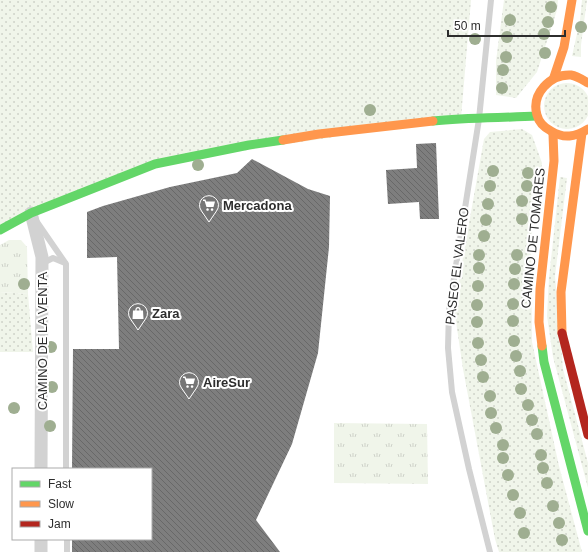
<svg xmlns="http://www.w3.org/2000/svg" width="588" height="552" font-family="Arial,sans-serif">
<style>
.grass{fill:url(#grass-dots)}
.park{fill:url(#park-tufts)}
.building{fill:url(#building-back-hatch)}
.lines{fill:none;stroke-linecap:round;stroke-linejoin:round}
.lane{stroke:#d2d2d2;stroke-width:6}
.street{stroke:#d2d2d2;stroke-width:13}
.fast{stroke:#63d668;stroke-width:9}
.slow{stroke:#ff974d;stroke-width:9}
.jam{stroke:#b3261e;stroke-width:9}
.tree{fill:#9fae91}
.labels{text-anchor:middle;dominant-baseline:central;stroke-width:4;stroke-linejoin:round;paint-order:stroke}
.poi-label{font-size:13px;font-weight:bold;fill:#2d2d2d;stroke:#fff;text-anchor:start}
.street-label{font-size:13px;fill:#2d2d2d;stroke:#fff}
</style>
<defs>
<pattern id="grass-dots" width="8" height="8" patternUnits="userSpaceOnUse"><rect width="8" height="8" fill="#f0f5ea"/><path d="M2 2h.1M6 6h.1" fill="none" stroke="#ced2c9" stroke-width="1.8" stroke-linecap="round"/></pattern>
<pattern id="park-tufts" width="24" height="20" patternUnits="userSpaceOnUse"><rect width="24" height="20" fill="#f0f5ea"/><path d="M3 7l-1-3M5 7V3M7 7l1-3M15 17l-1-3M17 17v-4M19 17l1-3" fill="none" stroke="#ced2c9"/></pattern>
<pattern id="building-back-hatch" width="6" height="6" patternUnits="userSpaceOnUse"><rect width="6" height="6" fill="#7e7e7e"/><path d="M-1 5l2 2M0 0l6 6M5-1l2 2" fill="none" stroke="#686868"/></pattern>
</defs>
<rect width="100%" height="100%" fill="#fff"/>
<g class="grass">
<polygon points="0,0 471,0 461,118 155,164 0,230"/>
<polygon points="504,0 558,0 557,10 537,72 516,98 496,95 496,61"/>
<polygon points="582,0 587,0 581,45 581,57 572,56 580,20"/>
<circle cx="567" cy="106" r="23"/>
<polygon points="522,129 532,135 542,163 531,239 532,342 559,466 582,552 499,552 495,539 463,369 454,308 484,139 490,132"/>
<polygon points="560,177 567,178 555,276 563,369 588,463 588,488 553,357 547,316 549,278"/>
<polygon points="0,292 28,294 33,352 0,352"/>
</g>
<g class="park">
<polygon points="9,240 21,240 27,247 28,294 0,292 0,245"/>
<polygon points="334,423 427,424 428,484 334,483"/>
</g>
<g class="building">
<polygon points="436,143 439,219 420,219 419,202 388,204 386,170 417,168 416,144"/>
<polygon points="252,159 308,189 330,196 329,247 318,353 292,444 256,520 280,552 72,552 72,539 151,539 151,469 72,469 73,349 119,349 117,257 87,258 87,212 103,206 170,187 237,173"/>
</g>
<g class="lines">
<g class="lane">
<polyline points="37,222 66,264 66,469"/>
<polyline points="43,263 53,258 65,263"/>
<polyline points="67,539 67,552"/>
<polyline points="490,552 469,469 452,392 448,348 449,310 479,119 491,0"/>
</g>
<g class="street">
<polyline points="31,213 42,257 41,469"/>
<polyline points="41,552 41,539"/>
</g>
<g class="fast">
<path d="M433,121C467,117 502,118 537,116"/>
<polyline points="0,230 31,213 155,164 249,145 283,140"/>
<polyline points="542,346 544,362 588,531"/>
</g>
<g class="slow">
<polyline points="554,77 564,47 572,0"/>
<path d="M588,83C583,80 577,76 571,75C550,74 531,94 537,115C539,123 545,128 551,131C564,139 575,137 588,129"/>
<polyline points="283,140 319,134 433,121"/>
<polyline points="562,333 561,292 582,133"/>
<polyline points="542,346 539,322 540,289 554,161 553,134"/>
</g>
<polyline class="jam" points="562,333 588,435"/>
</g>
<g class="tree">
<circle cx="551" cy="7" r="6"/>
<circle cx="510" cy="20" r="6"/>
<circle cx="548" cy="22" r="6"/>
<circle cx="581" cy="27" r="6"/>
<circle cx="544" cy="34" r="6"/>
<circle cx="507" cy="37" r="6"/>
<circle cx="475" cy="39" r="6"/>
<circle cx="545" cy="53" r="6"/>
<circle cx="506" cy="57" r="6"/>
<circle cx="503" cy="70" r="6"/>
<circle cx="502" cy="88" r="6"/>
<circle cx="370" cy="110" r="6"/>
<circle cx="198" cy="165" r="6"/>
<circle cx="493" cy="171" r="6"/>
<circle cx="528" cy="173" r="6"/>
<circle cx="490" cy="186" r="6"/>
<circle cx="527" cy="186" r="6"/>
<circle cx="522" cy="201" r="6"/>
<circle cx="488" cy="204" r="6"/>
<circle cx="522" cy="219" r="6"/>
<circle cx="486" cy="220" r="6"/>
<circle cx="484" cy="236" r="6"/>
<circle cx="479" cy="255" r="6"/>
<circle cx="517" cy="255" r="6"/>
<circle cx="479" cy="268" r="6"/>
<circle cx="515" cy="269" r="6"/>
<circle cx="24" cy="284" r="6"/>
<circle cx="514" cy="284" r="6"/>
<circle cx="478" cy="286" r="6"/>
<circle cx="513" cy="304" r="6"/>
<circle cx="477" cy="305" r="6"/>
<circle cx="513" cy="321" r="6"/>
<circle cx="477" cy="322" r="6"/>
<circle cx="514" cy="341" r="6"/>
<circle cx="478" cy="343" r="6"/>
<circle cx="51" cy="347" r="6"/>
<circle cx="516" cy="356" r="6"/>
<circle cx="481" cy="360" r="6"/>
<circle cx="520" cy="371" r="6"/>
<circle cx="483" cy="377" r="6"/>
<circle cx="52" cy="387" r="6"/>
<circle cx="521" cy="389" r="6"/>
<circle cx="490" cy="396" r="6"/>
<circle cx="528" cy="405" r="6"/>
<circle cx="14" cy="408" r="6"/>
<circle cx="491" cy="413" r="6"/>
<circle cx="532" cy="420" r="6"/>
<circle cx="50" cy="426" r="6"/>
<circle cx="496" cy="428" r="6"/>
<circle cx="537" cy="434" r="6"/>
<circle cx="503" cy="445" r="6"/>
<circle cx="541" cy="455" r="6"/>
<circle cx="503" cy="458" r="6"/>
<circle cx="543" cy="468" r="6"/>
<circle cx="508" cy="475" r="6"/>
<circle cx="547" cy="483" r="6"/>
<circle cx="513" cy="495" r="6"/>
<circle cx="553" cy="506" r="6"/>
<circle cx="520" cy="513" r="6"/>
<circle cx="559" cy="523" r="6"/>
<circle cx="524" cy="533" r="6"/>
<circle cx="562" cy="540" r="6"/>
</g>
<defs>
<g id="supermarket-pin" transform="scale(1)"><path d="M0 17L-7.5 6A9.5 9.5 0 1 1 7.5 6Z" fill="#767676" stroke="#fff"/><path d="M-6-5.5h2.5l.6 2H6L4.5 2H-2.5L-4.4-4H-6ZM-1.5 3.2a1.3 1.3 0 1 0 .1 0ZM3 3.2a1.3 1.3 0 1 0 .1 0Z" fill="#fff"/></g>
<g id="shop-pin" transform="scale(1)"><path d="M0 17L-7.5 6A9.5 9.5 0 1 1 7.5 6Z" fill="#767676" stroke="#fff"/><path d="M-5-2.5h2.3a2.7 3.5 0 0 1 5.4 0H5L5.5 6h-11ZM-1.5-2.5h3a1.5 2.3 0 0 0-3 0Z" fill="#fff"/></g>
</defs>
<g fill-rule="evenodd">
<use href="#supermarket-pin" x="209" y="205"/>
<use href="#shop-pin" x="138" y="313"/>
<use href="#supermarket-pin" x="189" y="382"/>
</g>
<g class="labels">
<g class="poi-label">
<text x="223" y="205">Mercadona</text>
<text x="152" y="313">Zara</text>
<text x="203" y="382">AireSur</text>
</g>
<g class="street-label">
<text transform="translate(533 238) rotate(-84)">CAMINO DE TOMARES</text>
<text transform="translate(457 266) rotate(-83)">PASEO EL VALERO</text>
<text transform="translate(42 341) rotate(-90)">CAMINO DE LA VENTA</text>
</g>
</g>
<rect x="12" y="468" width="140" height="72" fill="#ffffff" stroke="#ababab"/>
<rect x="20" y="481" width="20" height="6" fill="#63d668" stroke="#ababab"/>
<text x="48" y="488" font-size="12" fill="#2d2d2d">Fast</text>
<rect x="20" y="501" width="20" height="6" fill="#ff974d" stroke="#ababab"/>
<text x="48" y="508" font-size="12" fill="#2d2d2d">Slow</text>
<rect x="20" y="521" width="20" height="6" fill="#b3261e" stroke="#ababab"/>
<text x="48" y="528" font-size="12" fill="#2d2d2d">Jam</text>
<path d="M448 30v6h117v-6" fill="none" stroke="#2d2d2d" stroke-width="2"/>
<text x="454" y="30" font-size="12" fill="#2d2d2d" stroke="#ffffff" stroke-width="3" paint-order="stroke">50 m</text>
</svg>
